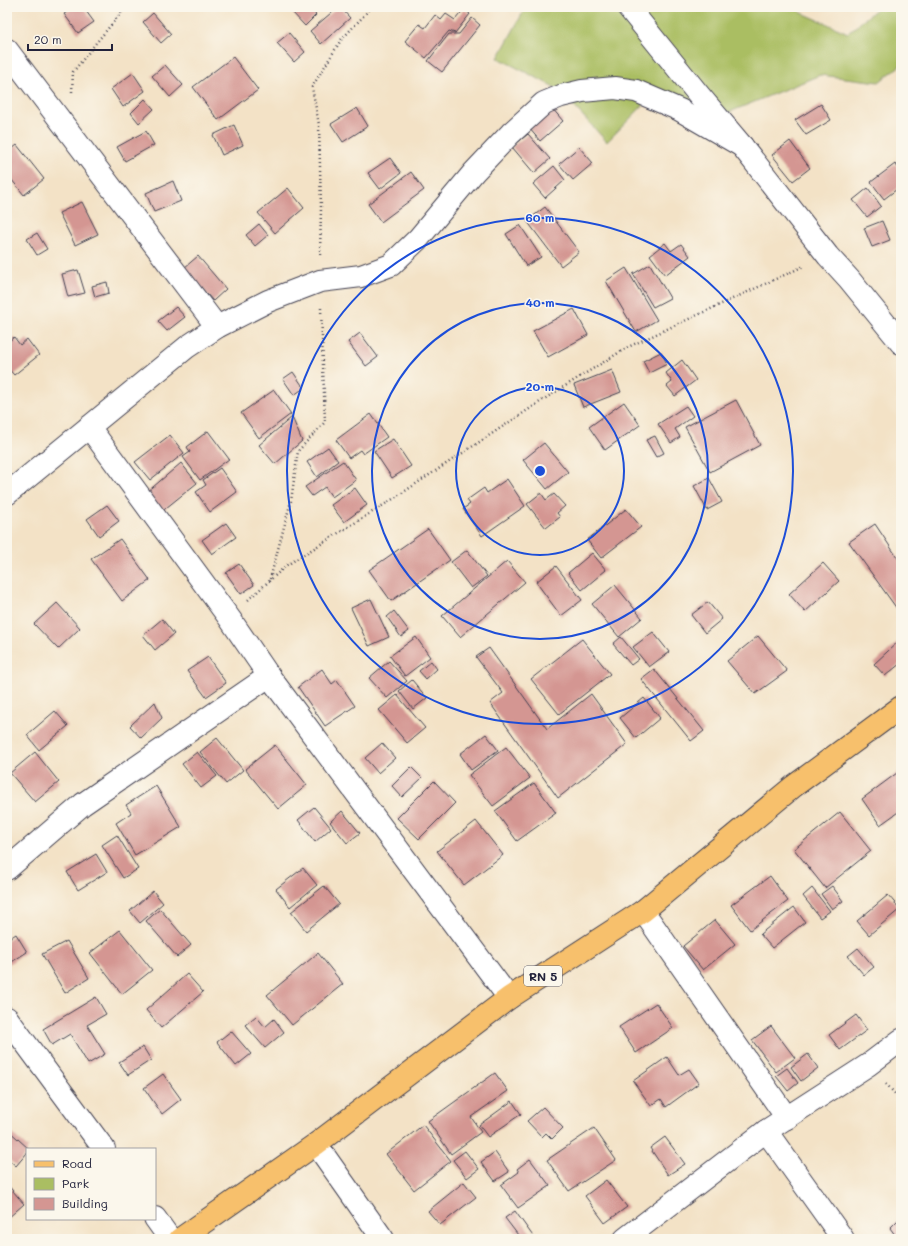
<svg xmlns="http://www.w3.org/2000/svg" width="908" height="1246" font-family="Mali,sans-serif">
<style>
.green{fill:#aabe62;stroke:#66704e}
.building{fill:#d49692}
.lines{fill:none;stroke-linecap:round;stroke-linejoin:round}
.minor-casing{stroke:#413f50;stroke-width:24}
.major-casing{stroke:#413f50;stroke-width:24}
.path{stroke:#413f50;stroke-width:2.5;stroke-dasharray:1 3;stroke-linecap:butt}
.minor{stroke:#fff;stroke-width:22}
.major{stroke:#f7c06c;stroke-width:22}
.ring{fill:none;stroke:#1d4ed8;stroke-width:2}
.labels{text-anchor:middle;dominant-baseline:central;stroke-width:3;stroke-linejoin:round;paint-order:stroke}
.shield{fill:#fbf7ec;stroke:#636270;stroke-width:1}
.shield-label{font-size:12px;font-weight:bold;fill:#22223b}
.centre{fill:#1d4ed8;stroke:#fbf7ec;stroke-width:2}
.ring-label{font-size:12px;text-anchor:middle;font-weight:bold;fill:#1d4ed8;stroke:#fbf7ec;stroke-width:3;stroke-linejoin:round;paint-order:stroke}
</style>
<rect width="100%" height="100%" fill="#fbf7ec"/>
<filter id="ink" filterUnits="userSpaceOnUse"><feTurbulence type="fractalNoise" baseFrequency=".025" numOctaves="2"/><feDisplacementMap in="SourceGraphic" scale="8" xChannelSelector="R" yChannelSelector="G"/><feConvolveMatrix kernelMatrix="1 2 1 2 8 2 1 2 1" color-interpolation-filters="sRGB"/></filter>
<filter id="wash" filterUnits="userSpaceOnUse"><feTurbulence type="fractalNoise" baseFrequency=".012" numOctaves="4" result="noise"/><feDisplacementMap in="SourceGraphic" scale="16" xChannelSelector="R" yChannelSelector="G"/><feGaussianBlur stdDeviation="0.9" result="paint"/><feColorMatrix in="noise" values="0 0 0 0 0 0 0 0 0 0 0 0 0 0 0 0 0 1.4 0 .05"/><feComposite in="paint" operator="in"/></filter>
<g filter="url(#wash)">
<rect width="100%" height="100%" fill="#f3e2c6"/>
<polygon class="green" points="526,7 797,7 800,12 848,33 879,7 901,7 901,65 879,82 820,75 715,118 659,89 607,142 558,89 498,58"/>
<g id="blocks">
<g class="building">
<polygon points="74,7 83,7 94,22 78,33 64,14"/>
<polygon points="294,7 308,7 316,15 305,26 291,11"/>
<polygon points="338,7 340,7 350,18 321,44 310,31"/>
<polygon points="464,9 470,14 455,33 449,31 426,58 405,41 419,24 425,28 435,15 441,20 446,14 455,20"/>
<polygon points="153,13 171,34 161,43 143,22"/>
<polygon points="472,18 480,25 442,72 428,61 449,34 459,34"/>
<polygon points="289,33 305,52 294,62 277,43"/>
<polygon points="233,57 258,90 218,120 193,87"/>
<polygon points="165,65 183,85 170,97 152,76"/>
<polygon points="133,73 145,91 123,107 111,89"/>
<polygon points="145,99 154,109 139,123 131,113"/>
<polygon points="821,104 831,120 806,135 795,120"/>
<polygon points="357,108 368,126 343,142 331,124"/>
<polygon points="552,108 563,121 540,141 529,128"/>
<polygon points="234,125 243,145 222,155 213,135"/>
<polygon points="146,131 154,145 125,161 117,147"/>
<polygon points="528,134 550,159 534,173 512,147"/>
<polygon points="790,141 810,168 793,181 772,155"/>
<polygon points="17,145 44,179 24,195 7,174 7,153"/>
<polygon points="579,147 593,163 573,180 559,164"/>
<polygon points="390,158 401,173 380,189 368,173"/>
<polygon points="895,164 901,171 901,186 884,199 871,182"/>
<polygon points="554,166 565,180 545,198 533,184"/>
<polygon points="411,172 424,190 381,222 368,204"/>
<polygon points="173,181 181,201 154,212 146,193"/>
<polygon points="288,188 304,208 275,233 258,213"/>
<polygon points="868,188 881,206 867,217 853,200"/>
<polygon points="82,202 98,234 75,245 59,213"/>
<polygon points="545,207 579,252 561,266 527,221"/>
<polygon points="882,221 890,240 872,247 864,228"/>
<polygon points="259,224 268,235 255,246 246,235"/>
<polygon points="520,225 541,257 526,266 506,234"/>
<polygon points="37,233 47,249 37,255 27,239"/>
<polygon points="665,243 671,251 681,244 690,256 665,275 650,255"/>
<polygon points="198,256 226,289 213,301 184,268"/>
<polygon points="650,264 670,298 653,307 633,274"/>
<polygon points="626,268 657,320 636,332 606,281"/>
<polygon points="78,270 85,293 68,297 62,274"/>
<polygon points="107,282 109,293 95,297 92,286"/>
<polygon points="176,307 185,317 167,331 158,321"/>
<polygon points="574,309 588,335 548,357 533,331"/>
<polygon points="360,333 378,357 366,366 348,342"/>
<polygon points="14,337 20,345 27,339 39,355 14,375 7,367 7,343"/>
<polygon points="661,352 667,364 649,373 643,361"/>
<polygon points="682,360 696,380 675,396 667,386 672,382 666,373"/>
<polygon points="612,370 621,392 583,407 574,385"/>
<polygon points="293,372 304,388 294,395 283,379"/>
<polygon points="274,390 291,414 259,438 241,413"/>
<polygon points="736,400 760,445 710,472 685,427"/>
<polygon points="624,402 640,425 605,450 589,427"/>
<polygon points="686,406 693,416 675,429 680,437 671,443 658,424"/>
<polygon points="371,414 387,437 363,454 360,450 349,458 336,440"/>
<polygon points="292,417 302,441 275,464 259,445"/>
<polygon points="208,431 229,459 200,480 183,457 190,452 187,447"/>
<polygon points="170,435 184,453 150,480 135,462"/>
<polygon points="655,436 664,453 656,457 646,440"/>
<polygon points="393,439 411,466 392,478 374,451"/>
<polygon points="544,443 568,472 547,489 523,460"/>
<polygon points="328,447 338,461 317,477 307,462"/>
<polygon points="343,461 356,480 332,497 325,487 312,496 305,487"/>
<polygon points="181,463 197,483 161,512 146,493"/>
<polygon points="220,468 237,492 210,512 196,492 206,485 203,480"/>
<polygon points="709,478 722,502 707,510 694,486"/>
<polygon points="507,479 525,506 482,536 463,509 470,504 467,500 484,488 487,493"/>
<polygon points="355,488 367,505 344,522 331,505"/>
<polygon points="541,493 546,500 554,494 565,506 557,513 560,517 546,528 527,504"/>
<polygon points="107,505 119,521 99,536 87,519"/>
<polygon points="626,509 641,527 601,558 587,540"/>
<polygon points="226,523 236,537 212,554 202,540"/>
<polygon points="875,524 901,563 901,612 900,613 849,542"/>
<polygon points="428,529 450,560 391,601 369,570"/>
<polygon points="120,539 150,580 122,601 91,559"/>
<polygon points="467,550 487,576 471,588 451,562"/>
<polygon points="592,553 606,570 582,590 568,573"/>
<polygon points="507,561 525,582 460,637 442,616"/>
<polygon points="823,563 839,581 805,612 789,594"/>
<polygon points="239,564 254,585 241,594 226,573"/>
<polygon points="556,566 582,600 561,616 536,582"/>
<polygon points="615,585 642,618 619,637 592,604"/>
<polygon points="371,599 389,637 369,646 351,608"/>
<polygon points="708,602 722,619 705,633 691,615"/>
<polygon points="57,603 80,628 58,649 34,624"/>
<polygon points="394,611 409,631 401,637 387,617"/>
<polygon points="162,619 174,634 155,650 143,635"/>
<polygon points="653,632 669,652 649,667 633,647"/>
<polygon points="758,636 787,671 755,694 727,661"/>
<polygon points="416,637 430,657 405,676 390,656"/>
<polygon points="621,637 639,659 631,665 613,644"/>
<polygon points="582,639 610,674 559,714 531,679"/>
<polygon points="901,639 901,663 885,676 874,664"/>
<polygon points="489,648 547,729 591,694 627,744 558,798 490,703 503,693 476,657"/>
<polygon points="208,657 226,683 206,697 187,671"/>
<polygon points="389,661 407,681 387,698 369,678"/>
<polygon points="431,661 437,669 426,679 419,671"/>
<polygon points="322,669 332,684 337,680 355,706 325,726 298,687"/>
<polygon points="654,669 704,731 691,741 641,679"/>
<polygon points="412,680 427,698 413,709 399,691"/>
<polygon points="397,695 425,728 407,743 379,710"/>
<polygon points="644,698 660,718 636,738 620,718"/>
<polygon points="155,702 162,718 141,738 130,726"/>
<polygon points="55,711 68,726 39,750 27,735"/>
<polygon points="486,734 498,750 471,770 460,754"/>
<polygon points="217,738 243,770 226,784 200,752"/>
<polygon points="382,743 395,758 378,773 365,758"/>
<polygon points="275,745 307,785 278,809 245,769"/>
<polygon points="506,747 530,778 493,806 469,775"/>
<polygon points="35,752 59,782 35,802 10,773"/>
<polygon points="197,752 217,776 201,788 182,764"/>
<polygon points="411,767 422,778 402,797 392,786"/>
<polygon points="901,770 901,810 880,825 862,799"/>
<polygon points="434,781 455,803 419,839 397,818"/>
<polygon points="534,783 556,813 517,841 495,811"/>
<polygon points="156,786 181,827 135,855 116,823 131,813 126,805"/>
<polygon points="314,807 331,828 315,842 298,820"/>
<polygon points="342,811 360,833 347,843 330,822"/>
<polygon points="840,812 871,851 825,888 794,849"/>
<polygon points="476,821 503,855 464,885 437,851"/>
<polygon points="117,835 138,869 123,878 102,845"/>
<polygon points="96,854 107,872 78,890 67,872"/>
<polygon points="303,868 317,885 290,907 276,889"/>
<polygon points="770,876 788,901 750,930 731,905"/>
<polygon points="324,886 339,904 306,931 291,912"/>
<polygon points="832,886 843,901 832,909 821,894"/>
<polygon points="812,888 830,911 820,918 803,896"/>
<polygon points="153,891 163,903 140,923 130,911"/>
<polygon points="888,895 900,909 869,935 857,921"/>
<polygon points="794,907 805,922 772,948 760,934"/>
<polygon points="160,909 191,945 177,957 146,921"/>
<polygon points="715,920 735,944 703,970 683,946"/>
<polygon points="120,930 152,970 122,994 90,953"/>
<polygon points="16,934 27,952 7,965 7,940"/>
<polygon points="67,941 89,978 65,993 42,954"/>
<polygon points="858,948 874,967 864,975 848,956"/>
<polygon points="318,953 343,984 292,1025 267,995"/>
<polygon points="187,974 203,992 161,1028 146,1010"/>
<polygon points="96,997 106,1014 87,1025 105,1054 88,1064 70,1034 52,1045 43,1029"/>
<polygon points="656,1003 673,1028 636,1053 619,1027"/>
<polygon points="856,1015 867,1030 840,1050 829,1035"/>
<polygon points="256,1016 265,1027 274,1019 284,1032 265,1048 245,1025"/>
<polygon points="771,1026 795,1058 776,1072 752,1040"/>
<polygon points="231,1031 251,1054 236,1066 217,1042"/>
<polygon points="143,1047 151,1060 128,1075 119,1062"/>
<polygon points="808,1054 818,1068 801,1081 791,1067"/>
<polygon points="667,1057 679,1075 689,1069 699,1083 666,1107 661,1099 651,1106 633,1081"/>
<polygon points="787,1068 798,1083 788,1091 776,1076"/>
<polygon points="495,1073 508,1091 471,1117 481,1132 451,1154 428,1121"/>
<polygon points="163,1074 181,1099 162,1114 144,1088"/>
<polygon points="512,1101 521,1114 488,1137 479,1125"/>
<polygon points="543,1107 563,1128 552,1139 546,1133 542,1137 527,1121"/>
<polygon points="423,1125 451,1161 414,1190 386,1154"/>
<polygon points="594,1128 616,1160 569,1191 547,1160"/>
<polygon points="7,1129 29,1149 27,1149 27,1153 16,1166 7,1158"/>
<polygon points="665,1137 685,1164 668,1175 650,1148"/>
<polygon points="465,1151 479,1169 467,1178 453,1160"/>
<polygon points="495,1152 509,1172 495,1181 481,1162"/>
<polygon points="530,1159 550,1186 518,1208 501,1185 519,1172 517,1169"/>
<polygon points="606,1180 627,1207 605,1223 585,1196"/>
<polygon points="464,1182 476,1197 440,1225 428,1211"/>
<polygon points="7,1184 24,1204 7,1219"/>
<polygon points="515,1211 535,1239 521,1239 505,1218"/>
<polygon points="901,1217 901,1239 898,1239 890,1228"/>
</g>
</g>
</g>
<g filter="url(#ink)">
<use href="#blocks" fill-opacity="0" stroke="#413f50" stroke-width="1"/>
<g class="lines">
<g class="minor-casing">
<g id="minor">
<polyline points="628,7 699,95 742,146 828,256 849,279 901,343"/>
<polyline points="7,50 217,327"/>
<polyline points="89,427 230,619 269,676 509,998"/>
<polyline points="7,494 187,347 217,327 268,301 320,281 361,276 391,265 418,239 474,172 511,133 544,103 561,96 582,91 615,88 636,91 680,110 742,146"/>
<polyline points="7,869 83,804 269,676"/>
<polyline points="643,911 787,1118"/>
<polyline points="7,1018 104,1149"/>
<polyline points="766,1131 843,1239"/>
<polyline points="316,1144 383,1239"/>
<polyline points="155,1218 170,1239"/>
<polyline points="625,1239 766,1131 868,1065 901,1040"/>
</g>
</g>
<g class="major-casing">
<polyline id="major" points="180,1239 316,1144 509,998 643,911 794,786 901,707"/>
</g>
<g class="path">
<polyline points="72,92 73,72 96,43 126,7"/>
<polyline points="320,255 321,208 319,125 312,87 341,40 372,7"/>
<polyline points="270,579 291,501 298,451 325,422 321,308"/>
<polyline points="248,600 287,565 390,501 549,396 628,347 804,266"/>
<polyline points="886,1084 901,1100"/>
</g>
<use href="#minor" class="minor"/>
<use href="#major" class="major"/>
</g>
</g>
<g class="ring">
<circle cx="540" cy="471" r="84"/>
<circle cx="540" cy="471" r="168"/>
<circle cx="540" cy="471" r="253"/>
</g>
<g class="labels">
<rect class="shield" x="524" y="966" width="38" height="20" rx="3"/>
<g class="shield-label">
<text x="543" y="976">RN 5</text>
</g>
</g>
<circle cx="540" cy="471" r="6" class="centre"/>
<g class="ring-label">
<text x="540" y="222">60 m</text>
<text x="540" y="307">40 m</text>
<text x="540" y="391">20 m</text>
</g>
<rect width="908" height="1246" fill="none" stroke="#fbf7ec" stroke-width="24"/>
<rect x="26" y="1148" width="130" height="72" fill="#fbf7ec" stroke="#a4a2a5"/>
<rect x="34" y="1161" width="20" height="6" fill="#f7c06c" stroke="#a4a2a5"/>
<text x="62" y="1168" font-size="12" fill="#22223b">Road</text>
<rect x="34" y="1178" width="20" height="12" fill="#aabe62" stroke="#a4a2a5"/>
<text x="62" y="1188" font-size="12" fill="#22223b">Park</text>
<rect x="34" y="1198" width="20" height="12" fill="#d49692" stroke="#a4a2a5"/>
<text x="62" y="1208" font-size="12" fill="#22223b">Building</text>
<path d="M28 44v6h84v-6" fill="none" stroke="#22223b" stroke-width="2"/>
<text x="34" y="44" font-size="12" fill="#22223b" stroke="#fbf7ec" stroke-width="3" paint-order="stroke">20 m</text>
</svg>
